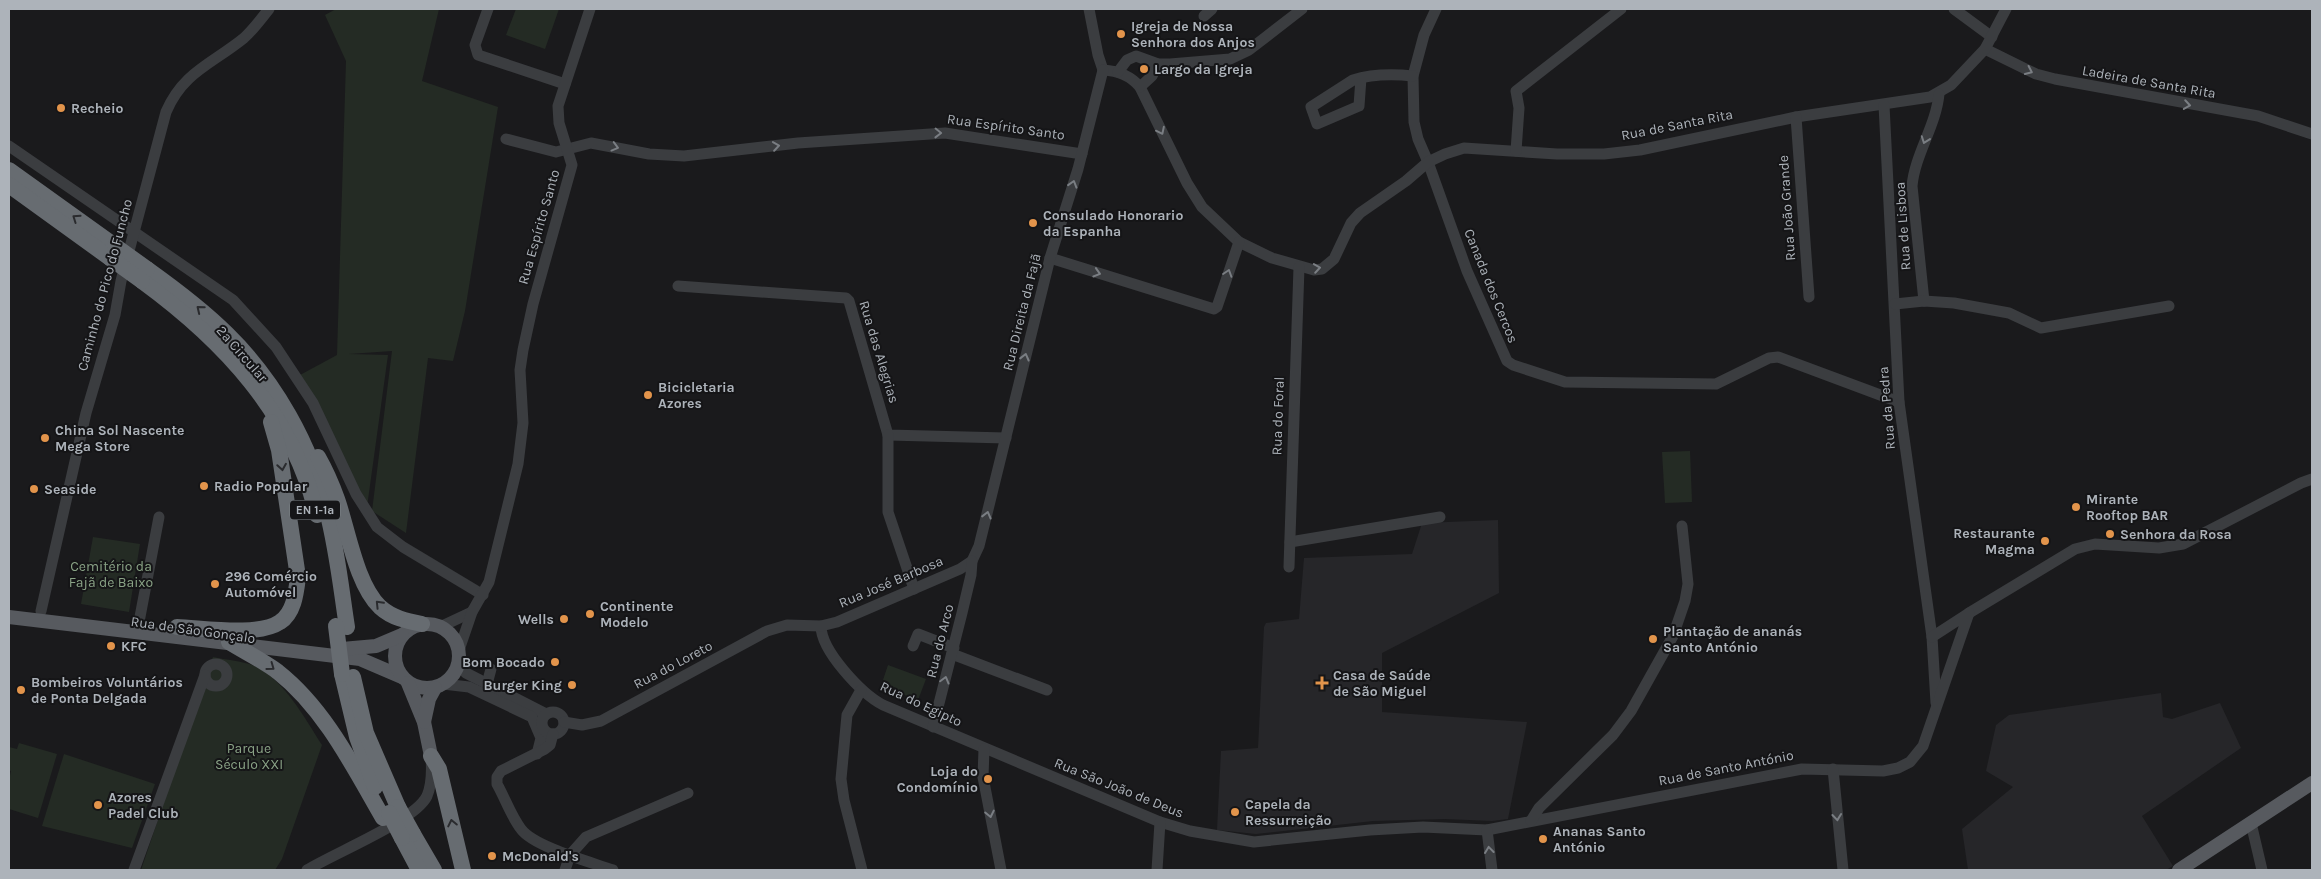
<svg xmlns="http://www.w3.org/2000/svg" width="2321" height="879" font-family="Karla,sans-serif">
<style>
.built{fill:#262629}
.green{fill:#242b24}
.lines{fill:none;stroke-linecap:round;stroke-linejoin:round}
.minor{stroke:#3b3d40;stroke-width:11}
.major{stroke:#575a5f;stroke-width:14}
.highway{stroke:#676c71;stroke-width:16}
.highway-bridge{stroke:#676c71;stroke-width:16}
.oneway{stroke:#7a7e83}
.oneway2{stroke:#2a2b2e}
.poi-dot{fill:#e2944b;stroke:#151517;stroke-width:2}
.labels{text-anchor:middle;dominant-baseline:central;stroke-width:4;stroke-linejoin:round;paint-order:stroke}
.shield{fill:#151517;stroke:#7f8489;stroke-width:1}
.shield-label{font-size:12px;font-weight:bold;fill:#adb3ba}
.poi-label{font-size:14px;font-weight:bold;fill:#adb3ba;stroke:#151517;text-anchor:start}
.street-label{font-size:14px;fill:#adb3ba;stroke:#151517}
.park-label{font-size:14px;fill:#8aa386;stroke:#151517}
</style>
<rect width="100%" height="100%" fill="#1a1a1c"/>
<g class="built">
<polygon points="1498,520 1499,593 1382,653 1382,712 1527,722 1508,819 1492,821 1445,819 1373,821 1256,834 1217,830 1221,751 1258,748 1264,627 1266,623 1299,619 1304,558 1412,554 1422,523"/>
<polygon points="2161,693 2163,717 2172,719 2220,703 2241,748 2142,816 2173,866 2166,870 1968,870 1962,829 2013,787 1986,771 1996,725 2009,715"/>
</g>
<g class="green">
<polygon points="336,9 439,9 422,81 498,107 465,311 453,361 428,358 406,533 372,511 392,351 349,354 388,355 367,507 300,375 337,355 346,61 325,15"/>
<polygon points="516,9 559,9 545,49 506,35"/>
<polygon points="1690,451 1692,502 1665,503 1662,452"/>
<polygon points="93,537 140,544 129,612 81,604"/>
<path d="M213,657C226,660 243,661 255,666C285,681 304,717 322,745L282,859L275,870H141Z"/>
<polygon points="888,665 926,679 918,700 881,686"/>
<polygon points="19,743 57,754 38,818 9,809 9,780 11,771 9,770 9,747 17,749"/>
<polygon points="64,754 155,784 132,848 42,826"/>
</g>
<g class="lines">
<g class="minor">
<polyline points="488,9 475,45 478,55 565,84"/>
<polyline points="1089,9 1098,55 1103,70"/>
<polyline points="1436,9 1424,35 1413,76 1414,122 1418,139 1428,162 1467,271 1507,361 1513,365 1565,382 1716,384 1769,358 1778,357 1899,402"/>
<polyline points="1954,9 1992,37"/>
<polyline points="1204,16 1212,9"/>
<polyline points="1985,49 2036,74 2055,79 2258,116 2312,134"/>
<path d="M1103,70C1118,71 1130,75 1140,87L1187,183L1202,207L1239,242L1272,258L1314,270L1322,269L1334,259L1351,223L1360,213L1406,181L1428,162L1445,154L1464,148L1557,154H1604L1640,150L1796,117L1930,97L1951,85L1985,49L2006,9"/>
<polyline points="1118,72 1127,60 1136,56 1158,64 1170,64 1230,59 1249,50 1302,9"/>
<path d="M1361,78L1359,106L1317,124L1311,107L1353,80C1372,74 1393,74 1413,76"/>
<polyline points="1140,87 1152,76 1158,64"/>
<polyline points="1884,105 1899,402 1932,637 1936,703"/>
<polyline points="1796,117 1809,297"/>
<polyline points="506,139 556,152 591,143 649,154 684,156 798,143 945,133 1082,154"/>
<polyline points="9,146 233,300 276,347 313,403 356,494 377,527 403,547 483,595"/>
<polyline points="1516,151 1519,108 1516,91 1621,9"/>
<polyline points="1050,258 1214,309 1217,307 1239,242"/>
<polyline points="678,286 846,298 849,301 888,435 1006,438"/>
<path d="M1924,301L1912,186C1915,154 1936,126 1939,94"/>
<polyline points="1895,304 1924,301 1954,303 2009,313 2041,328 2169,306"/>
<polyline points="888,435 888,512 914,589"/>
<polyline points="1290,542 1440,517"/>
<polyline points="1289,567 1299,267"/>
<path d="M41,611L86,413L115,315L121,281L166,112C183,72 212,64 244,38C253,30 261,19 269,9"/>
<polyline points="1969,613 2075,549 2095,544 2159,548 2183,544 2301,483 2312,479"/>
<polyline points="139,622 159,517"/>
<path d="M821,626C821,651 862,694 883,705L1160,822L1190,831L1254,842L1370,830L1423,827L1487,830L1802,769L1883,771L1898,768L1910,762L1923,746L1969,613L1932,637"/>
<polyline points="440,627 472,612"/>
<polyline points="913,646 918,634 954,648"/>
<polyline points="459,650 472,612 489,582 518,464 523,423 520,370 523,350 533,304 572,165 559,123 558,106 590,9"/>
<polyline points="952,654 1047,690"/>
<circle cx="216" cy="675" r="11"/>
<polyline points="458,665 466,673 546,714"/>
<polyline points="443,684 469,687 532,717 541,738 537,754"/>
<polyline points="487,684 491,669"/>
<polyline points="861,690 847,715 841,779 844,800 862,870"/>
<circle cx="553" cy="723" r="11"/>
<polyline points="564,722 582,725 601,721 767,631 787,625 821,626 837,622 960,569 972,561 979,546 1050,258 1078,169 1103,70"/>
<polyline points="933,727 962,613 971,575 972,561"/>
<path d="M553,734L550,745L545,749L501,771L497,777V784C505,798 511,816 521,829C534,847 591,862 613,870"/>
<polyline points="984,749 983,777 1001,870"/>
<polyline points="1833,769 1843,870"/>
<polyline points="1531,821 1539,808 1613,735 1631,711 1673,636 1685,601 1688,584 1682,526"/>
<polyline points="2251,823 2262,870"/>
<polyline points="1487,830 1492,870"/>
<polyline points="134,870 205,675"/>
<path d="M307,870C334,853 415,821 427,796C432,784 432,771 431,758"/>
<polyline points="565,870 570,855 586,837 688,793"/>
<polyline points="1157,870 1160,822"/>
</g>
<g class="major">
<polyline points="9,617 360,659 402,677"/>
<circle cx="427" cy="656" r="32"/>
<polyline points="342,649 376,646 402,635"/>
<polyline points="408,683 424,722 431,756"/>
<polyline points="424,722 429,699 435,688"/>
<polyline points="2179,870 2312,783"/>
</g>
<g class="highway">
<polyline points="9,170 115,246"/>
<polyline points="9,185 110,258"/>
<path d="M147,269C175,289 203,310 227,334C275,381 311,445 327,511C337,549 341,588 347,627"/>
<path d="M142,281C224,341 292,413 317,515"/>
<path d="M318,457C326,471 332,485 337,499C348,530 356,584 380,607C392,618 407,621 422,624"/>
<path d="M177,627C204,628 258,637 280,622C294,613 296,593 298,577L279,450L271,422"/>
<path d="M229,642C245,652 262,660 278,672C325,709 354,768 383,818"/>
<polyline points="342,674 357,737 375,787"/>
<polyline points="353,677 366,733 398,807"/>
<polyline points="431,756 439,769 463,870"/>
<polyline points="413,834 434,870"/>
<polyline points="402,838 419,870"/>
</g>
<g class="highway-bridge">
<polyline points="115,246 147,269"/>
<polyline points="110,258 142,281"/>
<polyline points="336,626 342,674"/>
<polyline points="398,807 413,834"/>
<polyline points="389,813 402,838"/>
</g>
</g>
<defs><path id="oneway-chevron" d="M-2-3.5L2.5 0L-2 3.5" fill="none" stroke-width="1.6" stroke-linecap="round" stroke-linejoin="round" transform="scale(1.25)"/></defs>
<g class="oneway">
<use href="#oneway-chevron" transform="translate(2029 71) rotate(25)"/>
<use href="#oneway-chevron" transform="translate(2187 105) rotate(9)"/>
<use href="#oneway-chevron" transform="translate(1161 131) rotate(64)"/>
<use href="#oneway-chevron" transform="translate(938 133) rotate(1)"/>
<use href="#oneway-chevron" transform="translate(1925 140) rotate(110)"/>
<use href="#oneway-chevron" transform="translate(776 146) rotate(-8)"/>
<use href="#oneway-chevron" transform="translate(615 147) rotate(15)"/>
<use href="#oneway-chevron" transform="translate(1073 184) rotate(-73)"/>
<use href="#oneway-chevron" transform="translate(1317 268) rotate(-9)"/>
<use href="#oneway-chevron" transform="translate(1097 273) rotate(17)"/>
<use href="#oneway-chevron" transform="translate(1228 273) rotate(-72)"/>
<use href="#oneway-chevron" transform="translate(1025 357) rotate(-76)"/>
<use href="#oneway-chevron" transform="translate(987 515) rotate(-76)"/>
<use href="#oneway-chevron" transform="translate(945 680) rotate(-75)"/>
<use href="#oneway-chevron" transform="translate(990 814) rotate(78)"/>
<use href="#oneway-chevron" transform="translate(1837 817) rotate(84)"/>
<use href="#oneway-chevron" transform="translate(1489 850) rotate(-97)"/>
</g>
<g class="oneway2">
<use href="#oneway-chevron" transform="translate(76 218) rotate(-145)"/>
<use href="#oneway-chevron" transform="translate(200 309) rotate(-141)"/>
<use href="#oneway-chevron" transform="translate(282 467) rotate(81)"/>
<use href="#oneway-chevron" transform="translate(379 604) rotate(-134)"/>
<use href="#oneway-chevron" transform="translate(271 667) rotate(36)"/>
<use href="#oneway-chevron" transform="translate(452 823) rotate(-102)"/>
</g>
<g class="poi-dot">
<circle cx="1121" cy="34" r="5"/>
<circle cx="1144" cy="69" r="5"/>
<circle cx="61" cy="108" r="5"/>
<circle cx="1033" cy="223" r="5"/>
<circle cx="648" cy="395" r="5"/>
<circle cx="45" cy="438" r="5"/>
<circle cx="204" cy="486" r="5"/>
<circle cx="34" cy="489" r="5"/>
<circle cx="2076" cy="507" r="5"/>
<circle cx="2110" cy="534" r="5"/>
<circle cx="2045" cy="541" r="5"/>
<circle cx="215" cy="584" r="5"/>
<circle cx="590" cy="614" r="5"/>
<circle cx="564" cy="619" r="5"/>
<circle cx="1653" cy="639" r="5"/>
<circle cx="111" cy="646" r="5"/>
<circle cx="555" cy="662" r="5"/>
<path d="M1319.5 675.5h5v5h5v5h-5v5h-5v-5h-5v-5h5z"/>
<circle cx="572" cy="685" r="5"/>
<circle cx="21" cy="690" r="5"/>
<circle cx="988" cy="779" r="5"/>
<circle cx="98" cy="805" r="5"/>
<circle cx="1235" cy="812" r="5"/>
<circle cx="1543" cy="839" r="5"/>
<circle cx="492" cy="856" r="5"/>
</g>
<g class="labels">
<rect class="shield" x="290" y="500.5" width="50" height="19" rx="4"/>
<g class="shield-label">
<text x="315" y="510">EN 1-1ª</text>
</g>
<g class="poi-label">
<text x="1131" y="26">Igreja de Nossa<tspan x="1131" dy="16">Senhora dos Anjos</tspan></text>
<text x="1154" y="69">Largo da Igreja</text>
<text x="71" y="108">Recheio</text>
<text x="1043" y="215">Consulado Honorario<tspan x="1043" dy="16">da Espanha</tspan></text>
<text x="658" y="387">Bicicletaria<tspan x="658" dy="16">Azores</tspan></text>
<text x="55" y="430">China Sol Nascente<tspan x="55" dy="16">Mega Store</tspan></text>
<text x="214" y="486">Radio Popular</text>
<text x="44" y="489">Seaside</text>
<text x="2086" y="499">Mirante<tspan x="2086" dy="16">Rooftop BAR</tspan></text>
<text x="2035" y="533" text-anchor="end">Restaurante<tspan x="2035" dy="16">Magma</tspan></text>
<text x="2120" y="534">Senhora da Rosa</text>
<text x="225" y="576">296 Comércio<tspan x="225" dy="16">Automóvel</tspan></text>
<text x="600" y="606">Continente<tspan x="600" dy="16">Modelo</tspan></text>
<text x="554" y="619" text-anchor="end">Wells</text>
<text x="1663" y="631">Plantação de ananás<tspan x="1663" dy="16">Santo António</tspan></text>
<text x="121" y="646">KFC</text>
<text x="545" y="662" text-anchor="end">Bom Bocado</text>
<text x="1333" y="675">Casa de Saúde<tspan x="1333" dy="16">de São Miguel</tspan></text>
<text x="31" y="682">Bombeiros Voluntários<tspan x="31" dy="16">de Ponta Delgada</tspan></text>
<text x="562" y="685" text-anchor="end">Burger King</text>
<text x="978" y="771" text-anchor="end">Loja do<tspan x="978" dy="16">Condomínio</tspan></text>
<text x="108" y="797">Azores<tspan x="108" dy="16">Padel Club</tspan></text>
<text x="1245" y="804">Capela da<tspan x="1245" dy="16">Ressurreição</tspan></text>
<text x="1553" y="831">Ananas Santo<tspan x="1553" dy="16">António</tspan></text>
<text x="502" y="856">McDonald's</text>
</g>
<g class="street-label">
<text transform="translate(2149 82) rotate(10)">Ladeira de Santa Rita</text>
<text transform="translate(1677 125) rotate(-11)">Rua de Santa Rita</text>
<text transform="translate(1006 127) rotate(8)">Rua Espírito Santo</text>
<text transform="translate(1787 208) rotate(-94)">Rua João Grande</text>
<text transform="translate(1903 226) rotate(-94)">Rua de Lisboa</text>
<text transform="translate(539 227) rotate(-74)">Rua Espírito Santo</text>
<text transform="translate(105 285) rotate(-75)">Caminho do Pico do Funcho</text>
<text transform="translate(1491 286) rotate(68)">Canada dos Cercos</text>
<text transform="translate(1022 312) rotate(-76)">Rua Direita da Fajã</text>
<text transform="translate(879 352) rotate(73)">Rua das Alegrias</text>
<text transform="translate(242 354) rotate(49)">2ª Circular</text>
<text transform="translate(1887 408) rotate(-95)">Rua da Pedra</text>
<text transform="translate(1278 416) rotate(-88)">Rua do Foral</text>
<text transform="translate(891 582) rotate(-23)">Rua José Barbosa</text>
<text transform="translate(193 630) rotate(8)">Rua de São Gonçalo</text>
<text transform="translate(940 641) rotate(-76)">Rua do Arco</text>
<text transform="translate(673 665) rotate(-28)">Rua do Loreto</text>
<text transform="translate(921 704) rotate(25)">Rua do Egipto</text>
<text transform="translate(1726 768) rotate(-11)">Rua de Santo António</text>
<text transform="translate(1119 788) rotate(22)">Rua São João de Deus</text>
</g>
<g class="park-label">
<text x="111" y="566">Cemitério da<tspan x="111" dy="16">Fajã de Baixo</tspan></text>
<text x="249" y="748">Parque<tspan x="249" dy="16">Século XXI</tspan></text>
</g>
</g>
<rect width="2321" height="879" fill="none" stroke="#adb3ba" stroke-width="20"/>
</svg>
